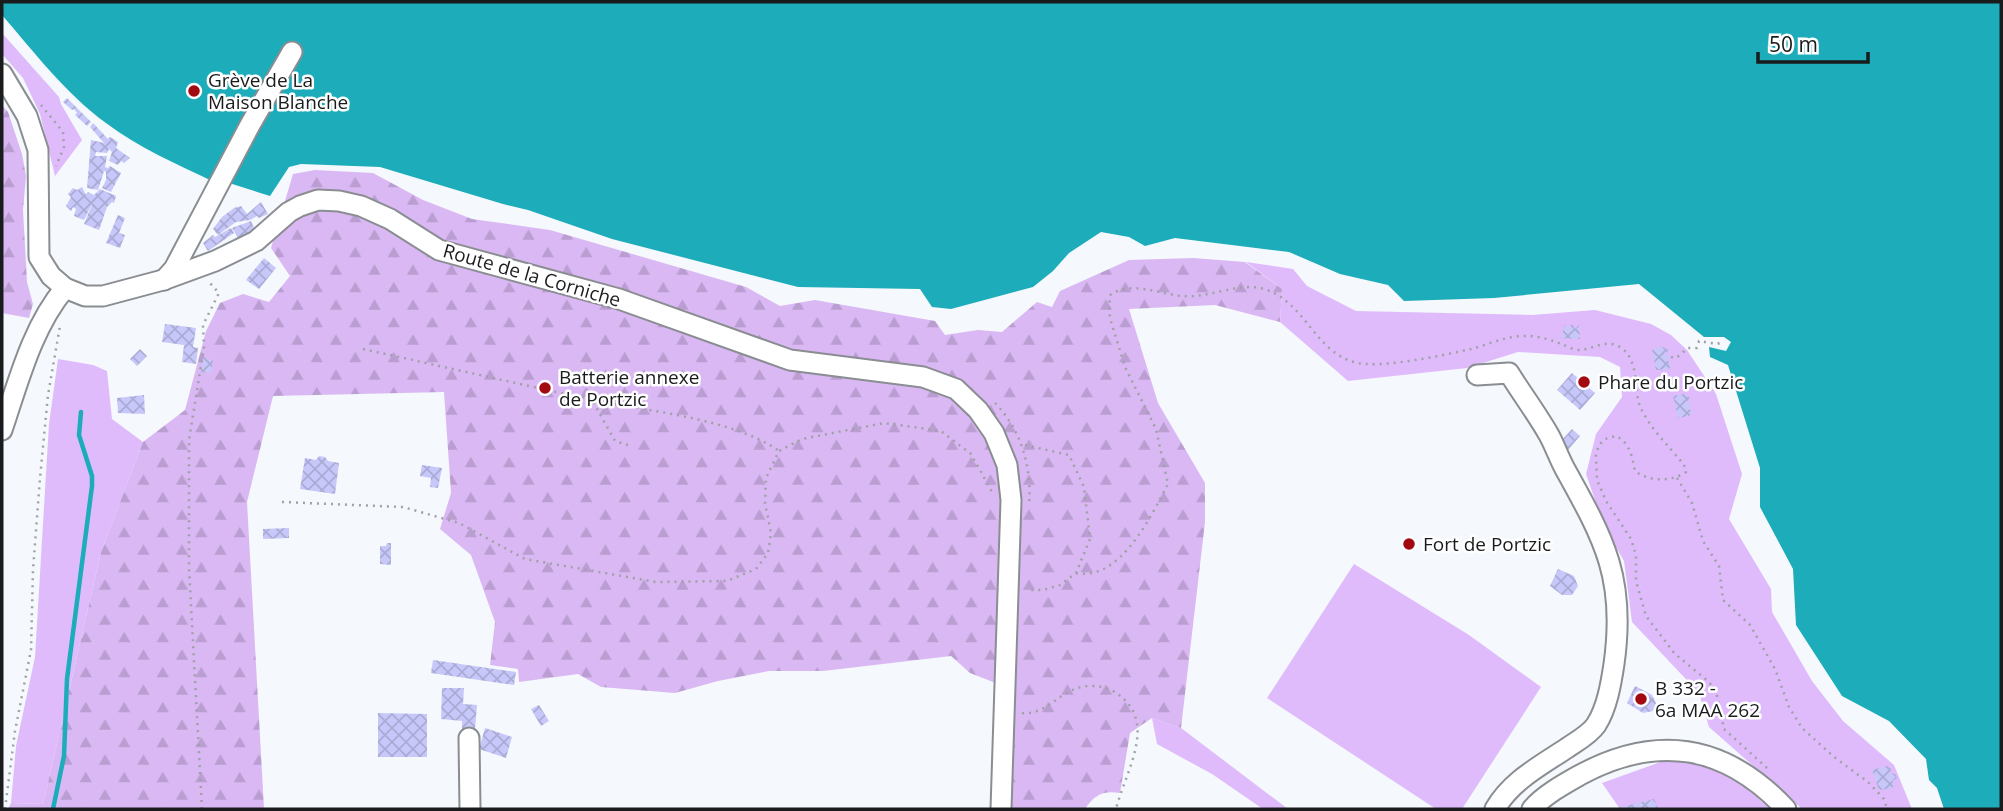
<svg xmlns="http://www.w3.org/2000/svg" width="2003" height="811" font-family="'Open Sans',sans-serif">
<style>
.green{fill:#dfbbfc}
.forest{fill:url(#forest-firs)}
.water{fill:#1cacba}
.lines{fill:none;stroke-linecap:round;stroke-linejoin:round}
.stream{stroke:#1cacba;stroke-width:4.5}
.building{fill:url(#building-cross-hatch)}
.minor-casing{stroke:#8a8d91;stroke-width:23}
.path{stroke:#9fa1a5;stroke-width:2.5;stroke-dasharray:2 5;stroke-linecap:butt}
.minor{stroke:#fff;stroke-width:19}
.poi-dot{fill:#a30911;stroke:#fff;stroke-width:2.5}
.labels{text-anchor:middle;stroke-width:5;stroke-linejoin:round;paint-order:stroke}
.poi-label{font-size:19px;fill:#191b1c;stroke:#fff;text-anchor:start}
.street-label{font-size:19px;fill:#191b1c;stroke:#fff}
</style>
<defs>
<pattern id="forest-firs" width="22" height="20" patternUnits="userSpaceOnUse" patternTransform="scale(1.75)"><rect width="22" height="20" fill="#dab8f4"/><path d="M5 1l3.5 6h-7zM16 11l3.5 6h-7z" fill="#ba9ed1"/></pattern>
<pattern id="building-cross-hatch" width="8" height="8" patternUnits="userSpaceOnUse" patternTransform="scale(1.75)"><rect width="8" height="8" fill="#c7c8f9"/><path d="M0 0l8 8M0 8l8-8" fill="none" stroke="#aaabd5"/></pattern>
</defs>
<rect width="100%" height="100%" fill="#f5f8fd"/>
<!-- green -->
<g class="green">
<path d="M 2,33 L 59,97 L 61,104 L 82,140 L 55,176 L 40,114 L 23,78 L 2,54 Z"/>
<path d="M 1246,262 L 1293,269 L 1307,286 L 1356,311 L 1532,315 L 1595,310 L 1651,324 L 1671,335 L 1687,350 L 1716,394 L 1742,474 L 1729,519 L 1771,589 L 1772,612 L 1812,681 L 1843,721 L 1894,765 L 1912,809 L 1802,809 L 1709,727 L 1699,693 L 1632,622 L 1624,561 L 1604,526 L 1586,474 L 1596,434 L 1622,397 L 1620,367 L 1600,357 L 1518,352 L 1467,368 L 1348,381 L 1280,322 L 1282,289 Z"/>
<path d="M 58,359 L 93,365 L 107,371 L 112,419 L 143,442 L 101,552 L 43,804 L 11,803 L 16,746 L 35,657 L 49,424 Z"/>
<path d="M 1354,564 L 1469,635 L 1541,687 L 1462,809 L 1436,809 L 1267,698 Z"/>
<path d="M 1152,718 L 1181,728 L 1288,809 L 1263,809 L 1212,774 L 1157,744 Z"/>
<path d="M 1669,759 L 1720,764 L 1770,809 L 1620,809 L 1602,783 Z"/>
</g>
<!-- forest -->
<g class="forest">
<path d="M 2,105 L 8,112 L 22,154 L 26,176 L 23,210 L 27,282 L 33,304 L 29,318 L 2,313 Z"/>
<path d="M 315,170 L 373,173 L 423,200 L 472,219 L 550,230 L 746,287 L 780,306 L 815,300 L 935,321 L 945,335 L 978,330 L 1002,332 L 1037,302 L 1052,307 L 1060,291 L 1129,260 L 1193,258 L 1245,262 L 1282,289 L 1280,322 L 1215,305 L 1129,309 L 1158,403 L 1205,483 L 1205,522 L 1181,728 L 1152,718 L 1130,733 L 1120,793 C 1103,790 1094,795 1085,809 L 1009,809 L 1011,689 L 970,673 L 951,656 L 823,671 L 769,671 L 718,681 L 675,693 L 601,687 L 578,674 L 519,682 L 518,669 L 490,665 L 495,622 L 471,555 L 440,529 L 451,493 L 444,392 L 273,396 L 247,502 L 264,809 L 8,809 L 11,803 L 43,804 L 101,552 L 143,442 L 185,410 L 206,331 L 220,303 L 243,294 L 269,302 L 290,276 L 271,248 L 293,174 Z"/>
</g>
<!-- water -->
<path class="water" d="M 2,2 L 2001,2 L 2001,809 L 1944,809 L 1937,788 L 1929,780 L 1926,759 L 1889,721 L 1842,696 L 1796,625 L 1793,569 L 1760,507 L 1760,468 L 1728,365 L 1710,357 L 1709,347 L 1726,351 L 1731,342 L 1724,337 L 1704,337 L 1639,284 L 1494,298 L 1404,301 L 1388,285 L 1340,274 L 1289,252 L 1175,238 L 1145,246 L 1129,237 L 1101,232 L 1069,253 L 1053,271 L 1033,287 L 951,309 L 932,307 L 920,289 L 798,287 L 612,239 L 528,210 L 503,204 L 380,167 L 301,164 L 289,167 L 270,196 L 226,182 L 214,182 C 177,164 139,148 106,123 C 66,94 34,52 2,15 Z"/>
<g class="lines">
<!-- stream -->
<path class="stream" d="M 53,809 L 64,756 L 67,679 L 92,486 L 92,476 L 79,435 L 81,412"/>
</g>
<!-- building -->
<g class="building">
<path d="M 67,98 L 91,122 L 87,126 L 75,115 L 77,113 L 74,109 L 72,110 L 63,102 Z"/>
<path d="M 93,123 L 108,139 L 110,137 L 118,142 L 116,148 L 130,158 L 124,163 L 121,161 L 118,165 L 109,161 L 112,152 L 109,149 L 107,153 L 96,152 L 95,156 L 107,156 L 105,167 L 108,168 L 110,166 L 121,173 L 111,192 L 102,188 L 106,180 L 106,172 L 104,171 L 98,190 L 87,188 L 91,140 L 104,143 L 90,127 Z"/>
<path d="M 82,187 L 86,195 L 88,192 L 94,195 L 100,189 L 116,196 L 114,203 L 112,202 L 107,207 L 99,230 L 84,224 L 93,202 L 84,220 L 74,216 L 76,209 L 73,207 L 71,211 L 66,206 L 71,197 L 68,194 L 73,188 L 77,190 Z"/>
<path d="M 261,202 L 268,214 L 259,218 L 257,216 L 250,220 L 236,222 L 218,235 L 213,229 L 222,217 L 234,208 L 241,206 L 247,214 Z"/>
<path d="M 118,215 L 125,218 L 119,233 L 125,235 L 120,248 L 106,243 Z"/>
<path d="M 251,221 L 255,230 L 238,238 L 232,228 Z"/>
<path d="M 231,228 L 234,233 L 208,251 L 203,243 L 213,235 L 215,237 Z"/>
<path d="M 264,258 L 276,268 L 259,289 L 246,280 Z"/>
<path d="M 165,324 L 196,328 L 193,347 L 198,348 L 196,364 L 182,362 L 184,345 L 162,342 Z"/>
<path d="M 1572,324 L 1575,329 L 1579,325 L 1580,339 L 1561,338 L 1565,325 L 1569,328 Z"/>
<path d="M 1663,347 L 1668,350 L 1666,355 L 1671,357 L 1667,360 L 1671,365 L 1669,369 L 1656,370 L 1652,350 Z"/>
<path d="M 140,349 L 147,356 L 137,366 L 130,359 Z"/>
<path d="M 203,358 L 213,360 L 211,373 L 201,372 Z"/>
<path d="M 1572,373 L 1579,379 L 1587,375 L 1591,378 L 1591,383 L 1588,387 L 1595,393 L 1580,410 L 1557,390 Z"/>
<path d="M 1685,394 L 1690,398 L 1687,402 L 1692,405 L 1689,409 L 1693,412 L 1689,416 L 1678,418 L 1673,396 Z"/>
<path d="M 144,395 L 145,414 L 118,413 L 117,398 Z"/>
<path d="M 1572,429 L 1580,436 L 1567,451 L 1561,441 Z"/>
<path d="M 319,456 L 325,457 L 328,461 L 339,463 L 335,494 L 300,489 L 305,458 L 316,460 Z"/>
<path d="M 422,465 L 442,468 L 438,488 L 430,487 L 431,478 L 420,476 Z"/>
<path d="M 289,528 L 289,538 L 263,539 L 263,529 Z"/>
<path d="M 387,543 L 391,543 L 391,565 L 380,564 L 380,546 L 386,546 Z"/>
<path d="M 1558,569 L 1574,576 L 1578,586 L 1572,595 L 1562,595 L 1550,586 Z"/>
<path d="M 433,660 L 516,672 L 514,685 L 431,673 Z"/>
<path d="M 1635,686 L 1652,695 L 1656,703 L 1653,711 L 1643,713 L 1627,703 Z"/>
<path d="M 442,688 L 464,688 L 463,704 L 477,705 L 475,729 L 462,729 L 462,721 L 441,719 Z"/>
<path d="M 539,705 L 549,721 L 541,726 L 531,709 Z"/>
<path d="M 378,713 L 427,714 L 427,757 L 378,757 Z"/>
<path d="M 485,728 L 512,737 L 506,758 L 479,749 Z"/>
<path d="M 1887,766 L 1891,768 L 1890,773 L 1895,774 L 1897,778 L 1892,781 L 1895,784 L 1892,788 L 1879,790 L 1872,770 Z"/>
<path d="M 1654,799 L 1659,809 L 1619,809 L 1618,808 Z"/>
</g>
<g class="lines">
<defs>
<g id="minor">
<path d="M 2,74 L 27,116 L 38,150 L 39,257 L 51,276 L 65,288 L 85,296 L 103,296 L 163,280 L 215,261 L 256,241 L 289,212 L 300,206 L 318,200 L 339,201 L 361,206 L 390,219 L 439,250 L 619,299 L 790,360 L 923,377 L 956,389 L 978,410 L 994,433 L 1007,465 L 1011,500 L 1001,809"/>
<path d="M 164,280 L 174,269 L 250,125 L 292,52"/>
<path d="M 1477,375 L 1509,373 C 1522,394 1537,414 1549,435 C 1555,446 1559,458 1565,469 C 1605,541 1626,579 1614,664 C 1611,684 1607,708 1596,725 C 1589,735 1577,741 1567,748 C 1540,766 1511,781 1495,809"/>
<path d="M 2,430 C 18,383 32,327 65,288"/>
<path d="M 469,738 L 470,809"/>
<path d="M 1532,809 C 1544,795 1564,784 1580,775 C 1658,733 1726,745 1786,809"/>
</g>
</defs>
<!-- minor casing -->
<use href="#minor" class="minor-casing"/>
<!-- path -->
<g class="path">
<path d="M 41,105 L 63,132 L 64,147 L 56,166"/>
<path d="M 363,349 L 592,400"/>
<path d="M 1671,357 L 1676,358 L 1688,348 L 1697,348 L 1699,341 L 1717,344 L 1722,342"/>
<path d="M 995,403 C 1022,431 1032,468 1029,506"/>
<path d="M 628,445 L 615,441 L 592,400 C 648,411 734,419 779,451"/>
<path d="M 1025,445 L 1069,455 L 1084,487 L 1090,539 L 1076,573 L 1060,585 L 1043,590 L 1029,590"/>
<path d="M 1677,478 L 1692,503 L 1703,541 L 1719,566 L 1723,600 L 1750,625 L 1775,669 L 1789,707 L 1802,728 L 1834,757 L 1868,782 L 1884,799 L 1887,809"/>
<path d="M 282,502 L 403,507 L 459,523 L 525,559 L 656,582 L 727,581 L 756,569 L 768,553 L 771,533 L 765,503 L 766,478 L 779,451 L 802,439 L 884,423 L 941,431 L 971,454 L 992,492"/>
<path d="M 1076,573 C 1120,582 1151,516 1168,484 L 1156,429 L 1125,367 L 1110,318 L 1109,305 L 1111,294 C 1136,281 1157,294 1183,296 C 1208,299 1242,280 1267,290 C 1309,305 1317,361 1366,364 C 1392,366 1445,355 1471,349 C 1487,345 1506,336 1523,336 C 1537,335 1551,340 1564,345 C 1568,347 1574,350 1579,350 C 1593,350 1605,338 1620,347 C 1640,360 1633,387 1640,406 C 1649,428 1670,447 1684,465 L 1686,472 C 1671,482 1650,482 1635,471 C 1632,456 1630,443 1616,436 L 1605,439 L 1599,445 L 1596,455 L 1597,480 L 1606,501 L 1631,539 L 1636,555 L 1636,581 L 1646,616 L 1675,654 L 1708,681 L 1716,691 L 1724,729 L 1767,768"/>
<path d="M 1022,713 C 1044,715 1056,696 1075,689 C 1087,684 1105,685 1116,693 C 1159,721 1126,770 1116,809"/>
<path d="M 5,809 L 15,731 L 31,650 L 33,570 L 40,478 L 48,395 L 60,326"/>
<path d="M 202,809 L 189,568 L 189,440 L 204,347 L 203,325 L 219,293 L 209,282"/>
</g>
<!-- minor -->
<use href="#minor" class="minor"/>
</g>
<!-- markers -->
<g class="poi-dot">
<circle cx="194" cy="91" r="7"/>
<circle cx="1584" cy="382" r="7"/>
<circle cx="545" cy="388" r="7"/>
<circle cx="1409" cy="544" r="7"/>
<circle cx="1641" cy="699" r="7"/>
</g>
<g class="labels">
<!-- poi labels -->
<g class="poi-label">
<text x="208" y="87">Grève de La<tspan x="208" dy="22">Maison Blanche</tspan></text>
<text x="559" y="384">Batterie annexe<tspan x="559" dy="22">de Portzic</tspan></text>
<text x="1598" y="389">Phare du Portzic</text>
<text x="1423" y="551">Fort de Portzic</text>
<text x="1655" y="695">B 332 -<tspan x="1655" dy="22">6a MAA 262</tspan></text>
</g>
<!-- street labels -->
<g class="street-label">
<text transform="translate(532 275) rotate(16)" y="7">Route de la Corniche</text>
</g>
</g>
<!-- border -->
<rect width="2003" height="811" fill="none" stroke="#191b1c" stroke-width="7"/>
<!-- scale -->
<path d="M1758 52v10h110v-10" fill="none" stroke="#191b1c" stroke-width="3.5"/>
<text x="1769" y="52" font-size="21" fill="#191b1c" stroke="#ffffff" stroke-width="5" paint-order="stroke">50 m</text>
</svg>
